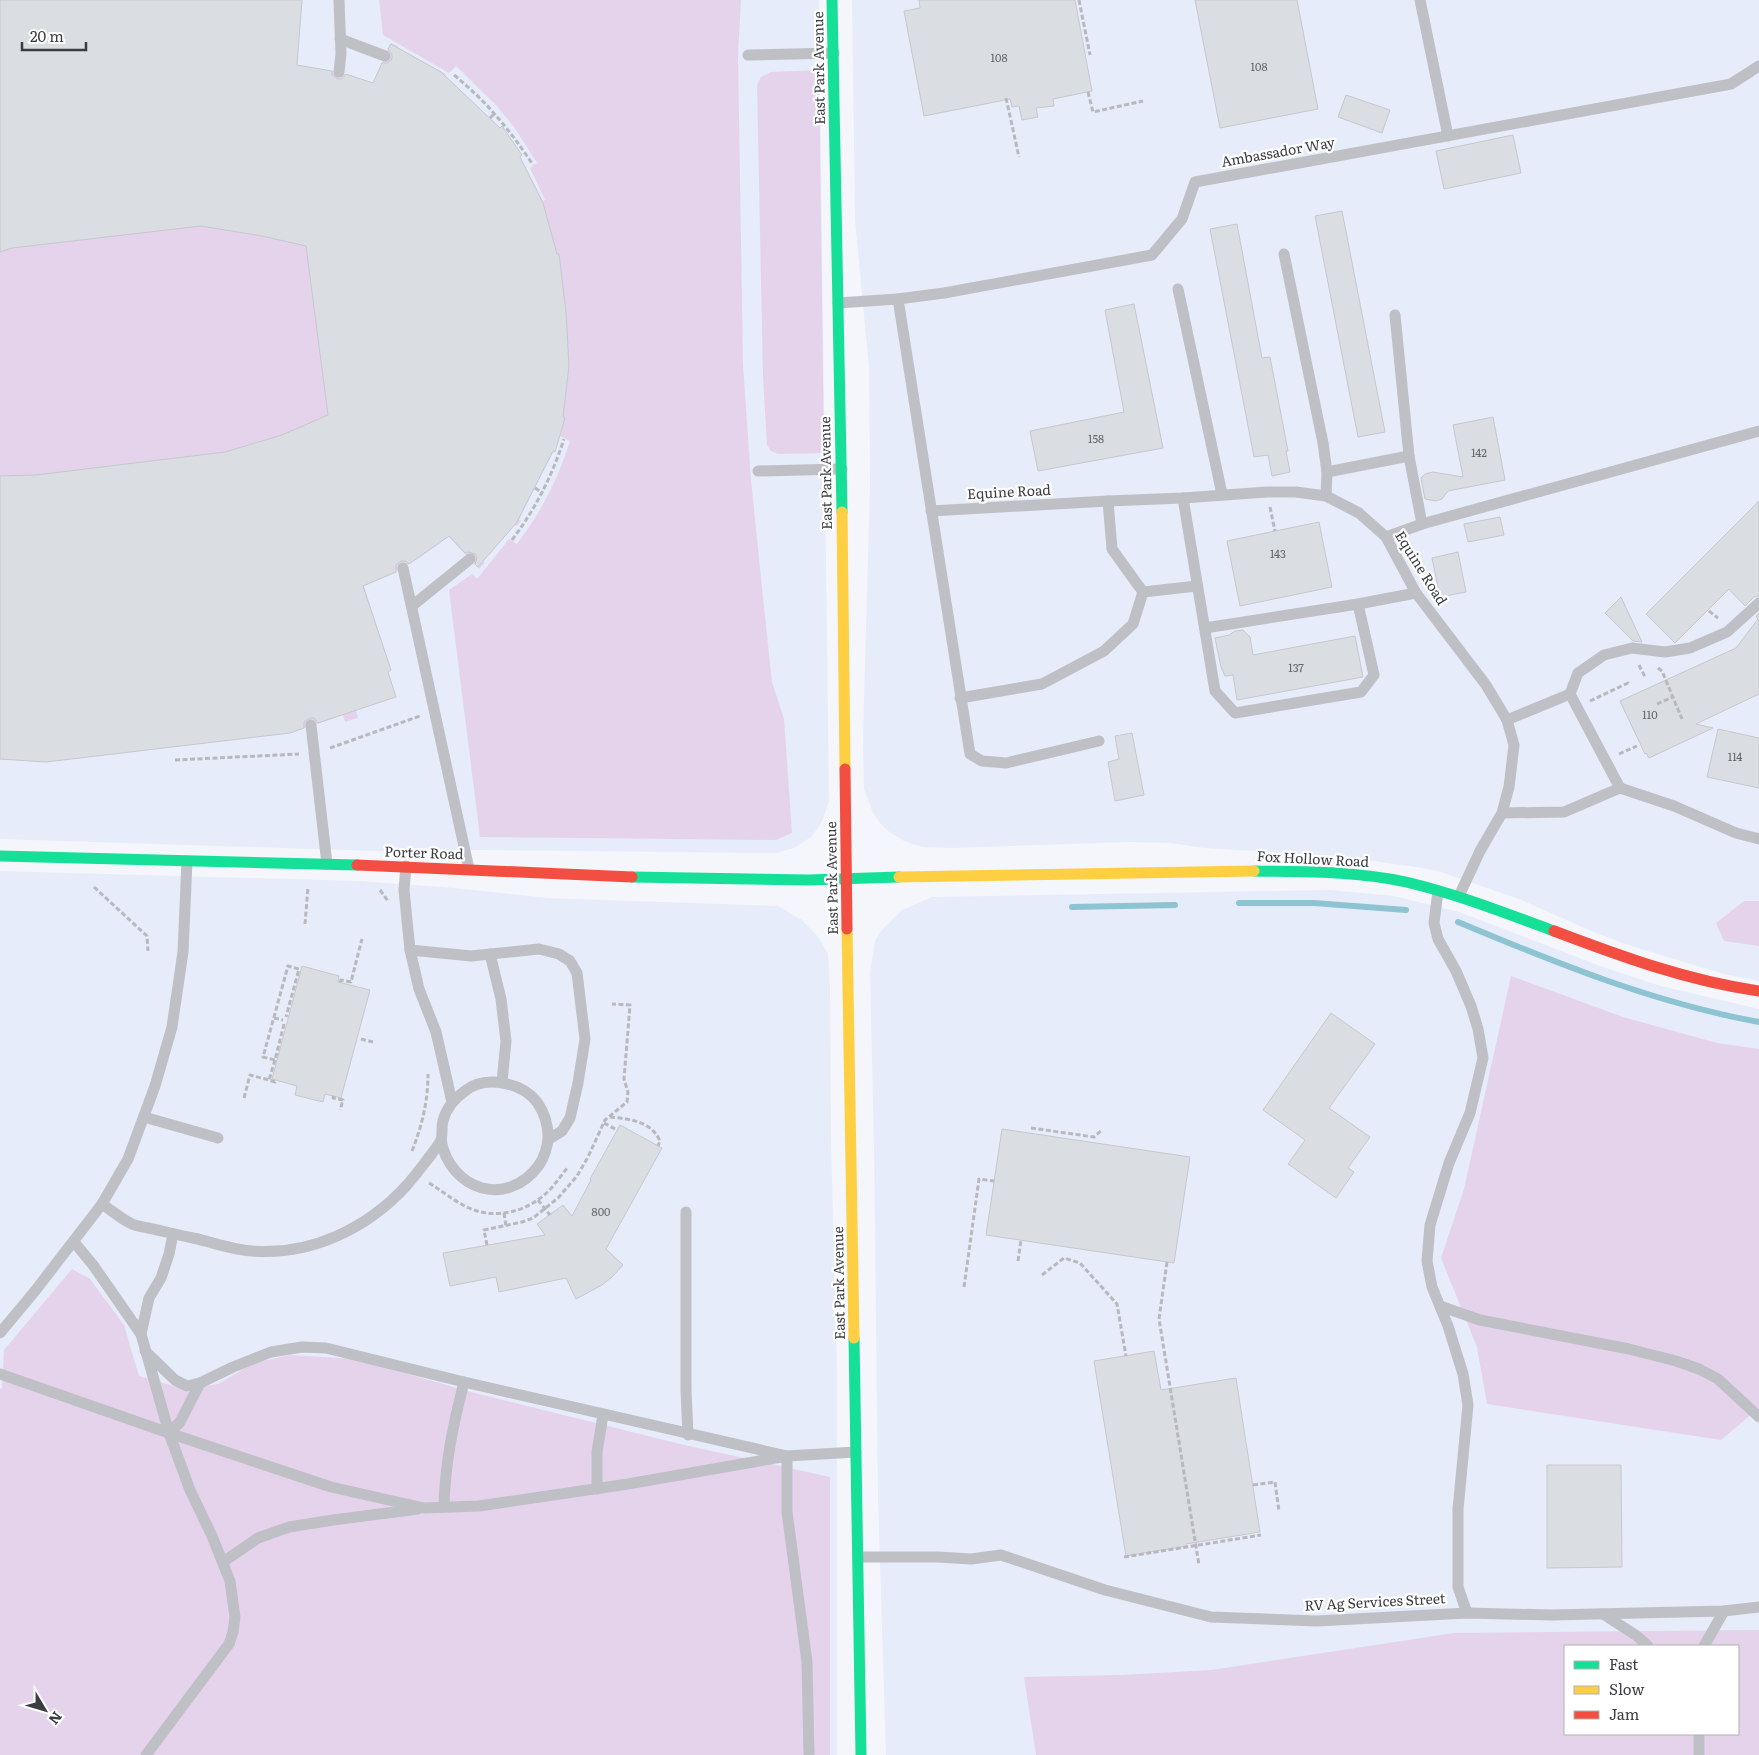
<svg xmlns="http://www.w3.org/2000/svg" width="1759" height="1755" font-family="Literata,serif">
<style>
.built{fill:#e6ecf9;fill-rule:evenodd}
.green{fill:#e5d3ec;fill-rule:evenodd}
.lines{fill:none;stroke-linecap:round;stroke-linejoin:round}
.stream{stroke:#8ec4d1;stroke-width:6}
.building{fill:#dadde1;stroke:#c5c9cd}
.path{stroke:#b8b8bd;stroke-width:3;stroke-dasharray:5 2.5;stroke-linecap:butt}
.lane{stroke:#bfbfc6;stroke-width:11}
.fast{stroke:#16e098;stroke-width:11}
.slow{stroke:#ffcf43;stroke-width:11}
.jam{stroke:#f24e42;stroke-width:11}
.labels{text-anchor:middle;stroke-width:4.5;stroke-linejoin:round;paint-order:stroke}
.number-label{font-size:11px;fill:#64676c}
.street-label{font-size:14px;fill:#3b3d42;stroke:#fff}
</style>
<rect width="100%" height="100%" fill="#f4f6fc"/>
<!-- built -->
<g class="built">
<path d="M 0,0 L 819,0 L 829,801 L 821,824 L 811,837 L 794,848 L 776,853 L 483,850 L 377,851 L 0,839 Z"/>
<path d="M 852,0 L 1759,0 L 1759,981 L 1724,974 L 1631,946 L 1596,933 L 1519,899 L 1438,871 L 1416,867 L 1337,856 L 1205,848 L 1170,843 L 1130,842 L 952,848 L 922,847 L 904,841 L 888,831 L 880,823 L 873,813 L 864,789 L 863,739 L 870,483 L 869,368 L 855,219 Z"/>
<path d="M 0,871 L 359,881 L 455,888 L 547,898 L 778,906 L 802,920 L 819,938 L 828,954 L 830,989 L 831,1141 L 837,1370 L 837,1755 L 0,1755 Z"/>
<path d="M 1330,890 L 1394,896 L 1459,912 L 1603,967 L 1661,986 L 1759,1009 L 1759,1755 L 886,1755 L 878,1498 L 874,1144 L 870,973 L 875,941 L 881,931 L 902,910 L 932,897 ZM 1565,1646 L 1738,1646 L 1738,1734 L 1565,1734 Z"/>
</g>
<!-- green -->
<g class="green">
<path d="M 0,0 L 302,0 L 297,65 L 339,72 L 372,84 L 391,43 L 398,46 L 397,48 L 446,74 L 445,76 L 500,128 L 502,126 L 506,131 L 504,133 L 517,151 L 519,150 L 522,155 L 520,157 L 543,201 L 545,200 L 530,168 L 537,163 L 514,127 L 496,105 L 456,66 L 449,73 L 383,35 L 379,0 L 741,0 L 738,54 L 743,365 L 751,480 L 764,607 L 772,682 L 784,719 L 792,833 L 776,840 L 480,837 L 449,590 L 472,574 L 477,579 L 509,539 L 517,544 C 541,512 558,479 570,441 L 560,436 L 563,425 L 555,445 L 557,446 L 555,452 L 553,452 L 519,519 L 521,521 L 517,526 L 515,525 L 483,561 L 485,563 L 479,569 L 448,536 C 422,558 395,574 364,586 L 391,670 L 388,672 L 396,696 L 356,710 L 358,718 L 345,722 L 343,715 L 290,733 L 46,762 L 0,759 Z"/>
<path d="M 819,70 L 824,453 L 778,454 L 771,451 L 767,445 L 763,377 L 757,85 L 761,77 L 771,72 Z"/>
<path d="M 1744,901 L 1759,901 L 1759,946 L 1724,941 L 1716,923 Z"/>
<path d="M 1511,976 L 1623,1017 L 1717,1043 L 1759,1049 L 1759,1408 L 1721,1440 L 1487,1404 L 1477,1347 L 1441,1258 L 1464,1189 Z"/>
<path d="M 72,1269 L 90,1279 L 124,1325 L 139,1376 L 185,1389 L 218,1384 L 254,1363 L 290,1355 L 356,1359 L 471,1392 L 680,1444 L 830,1477 L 830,1755 L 0,1755 L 0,1389 L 2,1388 L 4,1350 Z"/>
<path d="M 1759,1630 L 1759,1755 L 1036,1755 L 1024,1677 L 1121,1675 L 1211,1670 L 1454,1633 ZM 1565,1646 L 1738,1646 L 1738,1734 L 1565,1734 Z"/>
</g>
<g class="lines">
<!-- stream -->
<g class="stream">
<path d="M 1239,903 L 1314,903 L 1406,910"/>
<path d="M 1072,907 L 1175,905"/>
<path d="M 1458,922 C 1556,963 1654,1003 1759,1022"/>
</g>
</g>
<!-- building -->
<g class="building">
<path d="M 0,0 L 302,0 L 297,65 L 332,71 L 332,75 L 338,79 L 342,79 L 346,74 L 373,83 L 382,63 L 387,63 L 392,59 L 392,54 L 388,49 L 391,44 L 441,72 L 500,128 L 502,126 L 522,155 L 520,157 L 543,203 L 557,254 L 559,254 L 566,312 L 569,366 L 563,417 L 565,418 L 555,452 L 553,451 L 517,522 L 478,567 L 475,564 L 477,558 L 475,554 L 469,552 L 465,553 L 449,536 L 409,564 L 406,561 L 401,561 L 396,565 L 396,572 L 363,586 L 391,670 L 388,672 L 396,697 L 318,723 L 314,718 L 310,718 L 304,722 L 304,728 L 290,733 L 46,762 L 0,759 L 0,476 L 36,475 L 225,452 L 282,435 L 328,415 L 306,246 L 262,236 L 201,226 L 12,248 L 0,252 Z"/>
<path d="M 919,0 L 1075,0 L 1092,91 L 1053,99 L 1054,106 L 1036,108 L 1038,117 L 1022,120 L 1019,106 L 1012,107 L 1010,99 L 924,116 L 904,11 L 920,8 Z"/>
<path d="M 1195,0 L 1297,0 L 1318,109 L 1220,128 Z"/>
<path d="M 1346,95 L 1390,110 L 1382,133 L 1338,117 Z"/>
<path d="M 1513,135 L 1521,173 L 1444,189 L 1436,151 Z"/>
<path d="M 1342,211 L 1385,432 L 1358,437 L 1315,216 Z"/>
<path d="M 1237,224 L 1262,358 L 1270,357 L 1288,451 L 1286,451 L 1290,472 L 1272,476 L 1268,455 L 1254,457 L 1210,229 Z"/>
<path d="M 1134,304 L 1163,448 L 1038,471 L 1030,431 L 1124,412 L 1105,310 Z"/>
<path d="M 1493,417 L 1505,480 L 1448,491 L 1442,499 L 1436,501 L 1425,499 L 1421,478 L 1425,474 L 1433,472 L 1463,477 L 1453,425 Z"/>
<path d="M 1759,501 L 1759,596 L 1754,597 L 1745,606 L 1729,589 L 1675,643 L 1646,614 Z"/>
<path d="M 1500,517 L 1504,535 L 1468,542 L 1464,524 Z"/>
<path d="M 1319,522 L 1332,587 L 1240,606 L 1227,541 Z"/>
<path d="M 1458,552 L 1466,592 L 1440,597 L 1432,558 Z"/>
<path d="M 1621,597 L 1642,642 L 1633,641 L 1605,613 Z"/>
<path d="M 1759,613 L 1759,694 L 1696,724 L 1713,728 L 1649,758 L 1646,753 L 1645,754 L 1620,701 L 1736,648 L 1758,619 L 1756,616 Z"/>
<path d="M 1243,630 L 1250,637 L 1253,655 L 1355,636 L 1363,677 L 1237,700 L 1233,675 L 1225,676 L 1221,667 L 1215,638 L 1229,635 L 1235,631 Z"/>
<path d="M 1718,729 L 1759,738 L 1759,788 L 1707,777 Z"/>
<path d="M 1132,733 L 1144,795 L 1115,801 L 1108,762 L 1119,759 L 1115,736 Z"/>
<path d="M 302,966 L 339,976 L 338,982 L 370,990 L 341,1098 L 325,1094 L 323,1102 L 295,1095 L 297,1086 L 272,1079 Z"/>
<path d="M 1331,1013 L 1375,1044 L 1329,1108 L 1370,1137 L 1348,1168 L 1354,1172 L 1336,1198 L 1288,1164 L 1305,1140 L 1263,1110 Z"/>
<path d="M 620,1125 L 662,1148 L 606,1249 L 623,1265 L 612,1277 L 602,1285 L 576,1299 L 566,1278 L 499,1292 L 496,1277 L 450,1286 L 443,1253 L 545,1235 L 537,1224 L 563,1205 L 572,1216 L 591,1180 L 590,1179 Z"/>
<path d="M 1002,1129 L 1190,1157 L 1174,1263 L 986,1235 Z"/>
<path d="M 1154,1351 L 1161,1390 L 1236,1378 L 1260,1532 L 1186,1544 L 1187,1546 L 1126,1556 L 1094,1361 Z"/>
<path d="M 1547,1465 L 1621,1465 L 1622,1567 L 1547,1568 Z"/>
</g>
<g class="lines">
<!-- path -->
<g class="path">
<path d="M 1079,0 L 1090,55"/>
<path d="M 454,75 C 486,101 510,130 533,165"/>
<path d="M 1088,92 L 1093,112 L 1143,101"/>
<path d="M 1006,98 L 1019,157"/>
<path d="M 490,118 L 495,113"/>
<path d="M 535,488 L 543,493"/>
<path d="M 1270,507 L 1275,531"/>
<path d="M 512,540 C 536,508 552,476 564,439"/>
<path d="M 1709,611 L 1718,618"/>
<path d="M 1639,665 L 1645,677"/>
<path d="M 1658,668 L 1662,671 L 1682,719"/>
<path d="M 1590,701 L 1628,683 L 1629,685"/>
<path d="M 1657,704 L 1673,697"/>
<path d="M 330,748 L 420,716"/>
<path d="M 1619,754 L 1637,746"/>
<path d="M 175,760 L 299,754"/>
<path d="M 94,887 L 147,936 L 148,951"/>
<path d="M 380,890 L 388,901"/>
<path d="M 305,924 L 308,887"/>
<path d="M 340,982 L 341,980 L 351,982 L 362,939"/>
<path d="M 274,1018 L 283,1020"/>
<path d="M 284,1024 L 275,1060 L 263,1057 L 288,966 L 299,969 L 286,1017"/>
<path d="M 361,1039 L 373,1042"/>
<path d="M 275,1060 L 269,1080 L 275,1082 L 276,1080"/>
<path d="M 334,1096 L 333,1098 L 343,1100 L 340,1110"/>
<path d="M 244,1098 L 250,1075 L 269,1080"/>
<path d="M 610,1117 C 630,1119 651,1121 660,1141 L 658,1146"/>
<path d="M 604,1123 L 617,1130"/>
<path d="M 1031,1128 L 1094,1137 L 1102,1130"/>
<path d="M 412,1151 C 422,1126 428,1101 428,1074"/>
<path d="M 429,1183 C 442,1191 454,1201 469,1208 C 491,1218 519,1214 539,1199 C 551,1191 559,1178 568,1167"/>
<path d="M 538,1200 L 550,1215"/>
<path d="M 504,1213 L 506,1226"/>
<path d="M 487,1245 L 484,1230 L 522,1222 L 533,1218 L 558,1198 L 577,1176 L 588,1157 L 605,1120 L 627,1102 L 628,1092 L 624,1079 L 630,1005 L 612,1004"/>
<path d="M 1018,1261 L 1021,1240"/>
<path d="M 1167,1262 L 1159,1319 L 1199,1565"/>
<path d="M 1042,1275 L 1064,1258 L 1080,1263 L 1117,1304 L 1126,1356"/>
<path d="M 964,1287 L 979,1179 L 994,1181"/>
<path d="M 1253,1485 L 1275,1482 L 1279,1511"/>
<path d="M 1124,1557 L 1261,1535"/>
</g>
<!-- lane -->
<g class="lane">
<path d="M 1420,0 L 1448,136"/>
<path d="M 340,39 L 385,56"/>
<path d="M 748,55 L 834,53"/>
<path d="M 339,72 L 341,54 L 339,0"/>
<path d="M 1284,254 L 1323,443 L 1327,472 L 1326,496"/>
<path d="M 1178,289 L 1222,494"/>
<path d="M 898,299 L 970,754 L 982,761 L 1006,763 L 1099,741"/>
<path d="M 838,303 L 898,299 L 944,293 L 1152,255 L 1182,219 L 1195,182 L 1731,84 L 1759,66"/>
<path d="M 1409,456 L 1422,524"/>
<path d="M 758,471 L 842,469"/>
<path d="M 1327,472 L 1409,456 L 1395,315"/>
<path d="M 1183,498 L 1215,691 L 1235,713 L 1361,692 L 1374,675 L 1358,604 L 1416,593"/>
<path d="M 931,511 L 1108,501 L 1183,498 L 1267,492 L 1296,492 L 1326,496 L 1359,513 L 1386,537 L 1416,593 L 1486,685 L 1507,720 L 1514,745 L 1509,787 L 1502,813 L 1480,851 L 1459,896"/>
<path d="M 1386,537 L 1422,524 L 1759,431"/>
<path d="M 403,568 L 469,869"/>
<path d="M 1143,592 L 1197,586"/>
<path d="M 412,606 L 470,559"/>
<path d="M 1205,628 L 1358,604"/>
<path d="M 1570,694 L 1578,673 L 1604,655 L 1632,648 L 1665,652 L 1690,648 L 1727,632 L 1759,603"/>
<path d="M 960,698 L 1042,684 L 1104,651 L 1133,624 L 1143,592 L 1112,549 L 1108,501"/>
<path d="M 311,725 L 327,864"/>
<path d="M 1620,788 L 1674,806 L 1736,833 L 1759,839"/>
<path d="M 1502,813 L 1564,812 L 1620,788 L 1570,694 L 1507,720"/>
<path d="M 406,866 L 404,890 L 410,950 L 419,989 L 436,1032 L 452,1102"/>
<path d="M 1438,891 L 1434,923 L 1438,939 L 1456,971 L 1471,1006 L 1478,1029 L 1483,1058 L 1470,1113 L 1449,1163 L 1430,1225 L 1427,1261 L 1432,1287 L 1448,1326 L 1463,1374 L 1468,1405 L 1458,1509 L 1458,1587 L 1467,1613"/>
<path d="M 410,950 L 471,956 L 539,949 L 559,954 L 570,961 L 577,973 L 585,1039 L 578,1083 L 570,1118 L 562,1131 L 549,1139"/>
<path d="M 490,954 L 501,999 L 506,1041 L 502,1082"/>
<path d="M 144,1117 L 218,1138"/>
<path d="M 102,1204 C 111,1210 120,1218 130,1223 C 135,1226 143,1227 148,1228 C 163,1231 178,1235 193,1238 C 212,1242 232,1250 252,1251 C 311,1256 368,1228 407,1185 C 413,1178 438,1147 441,1140 C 443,1134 441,1127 443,1121 C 446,1109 455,1098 465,1091 C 485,1075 521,1082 537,1102 C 544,1112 548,1125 548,1137 C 548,1146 544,1158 539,1165 C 507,1209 450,1190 441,1140"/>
<path d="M 686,1212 L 686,1391 L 688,1435"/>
<path d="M 74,1242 L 93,1265 L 141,1334 L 169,1433 L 190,1490 L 212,1536 L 230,1581 L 235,1617 L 233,1632 L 229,1644 L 146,1755"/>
<path d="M 1440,1306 L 1480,1320 L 1629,1349 L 1676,1361 L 1699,1369 L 1718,1379 L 1759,1417"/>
<path d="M 0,1333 L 35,1291 L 102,1204 L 128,1159 L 155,1086 L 172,1027 L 183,952 L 187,861"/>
<path d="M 141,1334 L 149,1298 L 161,1278 L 169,1254 L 173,1234"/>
<path d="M 145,1351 L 175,1380 L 187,1386 L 200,1383"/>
<path d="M 0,1374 L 169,1433 L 331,1487 L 424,1508 L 479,1506 L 628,1484 L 787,1456 L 856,1452"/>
<path d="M 169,1433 L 180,1422 L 200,1383 L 233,1367 L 271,1352 L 302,1347 L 326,1348 L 464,1382 L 787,1456 L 787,1512 L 807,1662 L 809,1755"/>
<path d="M 597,1489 L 597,1452 L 603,1415"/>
<path d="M 444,1507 C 445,1462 453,1426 464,1382"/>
<path d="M 858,1557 L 938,1557 L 971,1559 L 1001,1555 L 1105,1590 L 1211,1617 L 1317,1621 L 1467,1613 L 1552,1615 L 1724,1611 L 1759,1607"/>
<path d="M 223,1562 L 258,1538 L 289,1527 L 333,1520 L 418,1509"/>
<path d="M 1603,1614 L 1637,1636 L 1648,1646"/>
<path d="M 1704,1646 L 1724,1611"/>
<path d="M 1699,1755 L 1699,1734"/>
</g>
<!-- fast -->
<g class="fast">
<path d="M 832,0 L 842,512"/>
<path d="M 0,856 L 357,865"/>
<path d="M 1254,871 C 1305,872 1356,871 1406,882 C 1457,894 1505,913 1554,931"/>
<path d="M 632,877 L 808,880 L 899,877"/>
<path d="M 854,1338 L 861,1755"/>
</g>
<!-- slow -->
<g class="slow">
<path d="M 842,512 L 845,769"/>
<path d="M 899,877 L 1254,871"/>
<path d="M 847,929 L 854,1338"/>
</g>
<!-- jam -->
<g class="jam">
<path d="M 845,769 L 847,929"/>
<path d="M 357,865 L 632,877"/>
<path d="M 1554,931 C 1620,956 1688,981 1759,991"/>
</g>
</g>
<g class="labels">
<!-- number labels -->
<g class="number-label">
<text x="999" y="62">108</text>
<text x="1259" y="71">108</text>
<text x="1096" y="443">158</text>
<text x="1479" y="457">142</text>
<text x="1278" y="558">143</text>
<text x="1296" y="672">137</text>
<text x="1650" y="719">110</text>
<text x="1735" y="761">114</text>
<text x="601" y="1216">800</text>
</g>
<!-- street labels -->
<g class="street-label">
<text transform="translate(819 68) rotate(-91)" y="5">East Park Avenue</text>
<text transform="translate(1278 152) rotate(-10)" y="5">Ambassador Way</text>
<text transform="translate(826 473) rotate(-91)" y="5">East Park Avenue</text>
<text transform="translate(1009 492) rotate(-3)" y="5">Equine Road</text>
<text transform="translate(1421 568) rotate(58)" y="5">Equine Road</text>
<text transform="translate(424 853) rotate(2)" y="5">Porter Road</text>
<text transform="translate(1313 859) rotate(3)" y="5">Fox Hollow Road</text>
<text transform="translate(832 878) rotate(-91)" y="5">East Park Avenue</text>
<text transform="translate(839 1283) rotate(-91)" y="5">East Park Avenue</text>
<text transform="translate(1375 1602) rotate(-3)" y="5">RV Ag Services Street</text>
</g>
</g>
<!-- legend -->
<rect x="1564" y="1645" width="175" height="90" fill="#ffffff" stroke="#b1b1b3"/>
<rect x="1574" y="1661" width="25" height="8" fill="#16e098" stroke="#b1b1b3"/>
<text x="1609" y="1670" font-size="15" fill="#3b3d42">Fast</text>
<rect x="1574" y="1686" width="25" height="8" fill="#ffcf43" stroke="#b1b1b3"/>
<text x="1609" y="1695" font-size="15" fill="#3b3d42">Slow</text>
<rect x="1574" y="1711" width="25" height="8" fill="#f24e42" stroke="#b1b1b3"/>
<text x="1609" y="1720" font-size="15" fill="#3b3d42">Jam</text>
<!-- north arrow -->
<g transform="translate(45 1710) rotate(128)" stroke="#ffffff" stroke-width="4" paint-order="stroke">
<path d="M0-4L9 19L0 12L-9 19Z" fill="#3b3d42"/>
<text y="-8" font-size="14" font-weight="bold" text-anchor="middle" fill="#3b3d42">N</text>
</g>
<!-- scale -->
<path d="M22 42v8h64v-8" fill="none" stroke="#3b3d42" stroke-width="2.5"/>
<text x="30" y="42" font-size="15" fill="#3b3d42" stroke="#ffffff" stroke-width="4" paint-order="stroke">20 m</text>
</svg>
